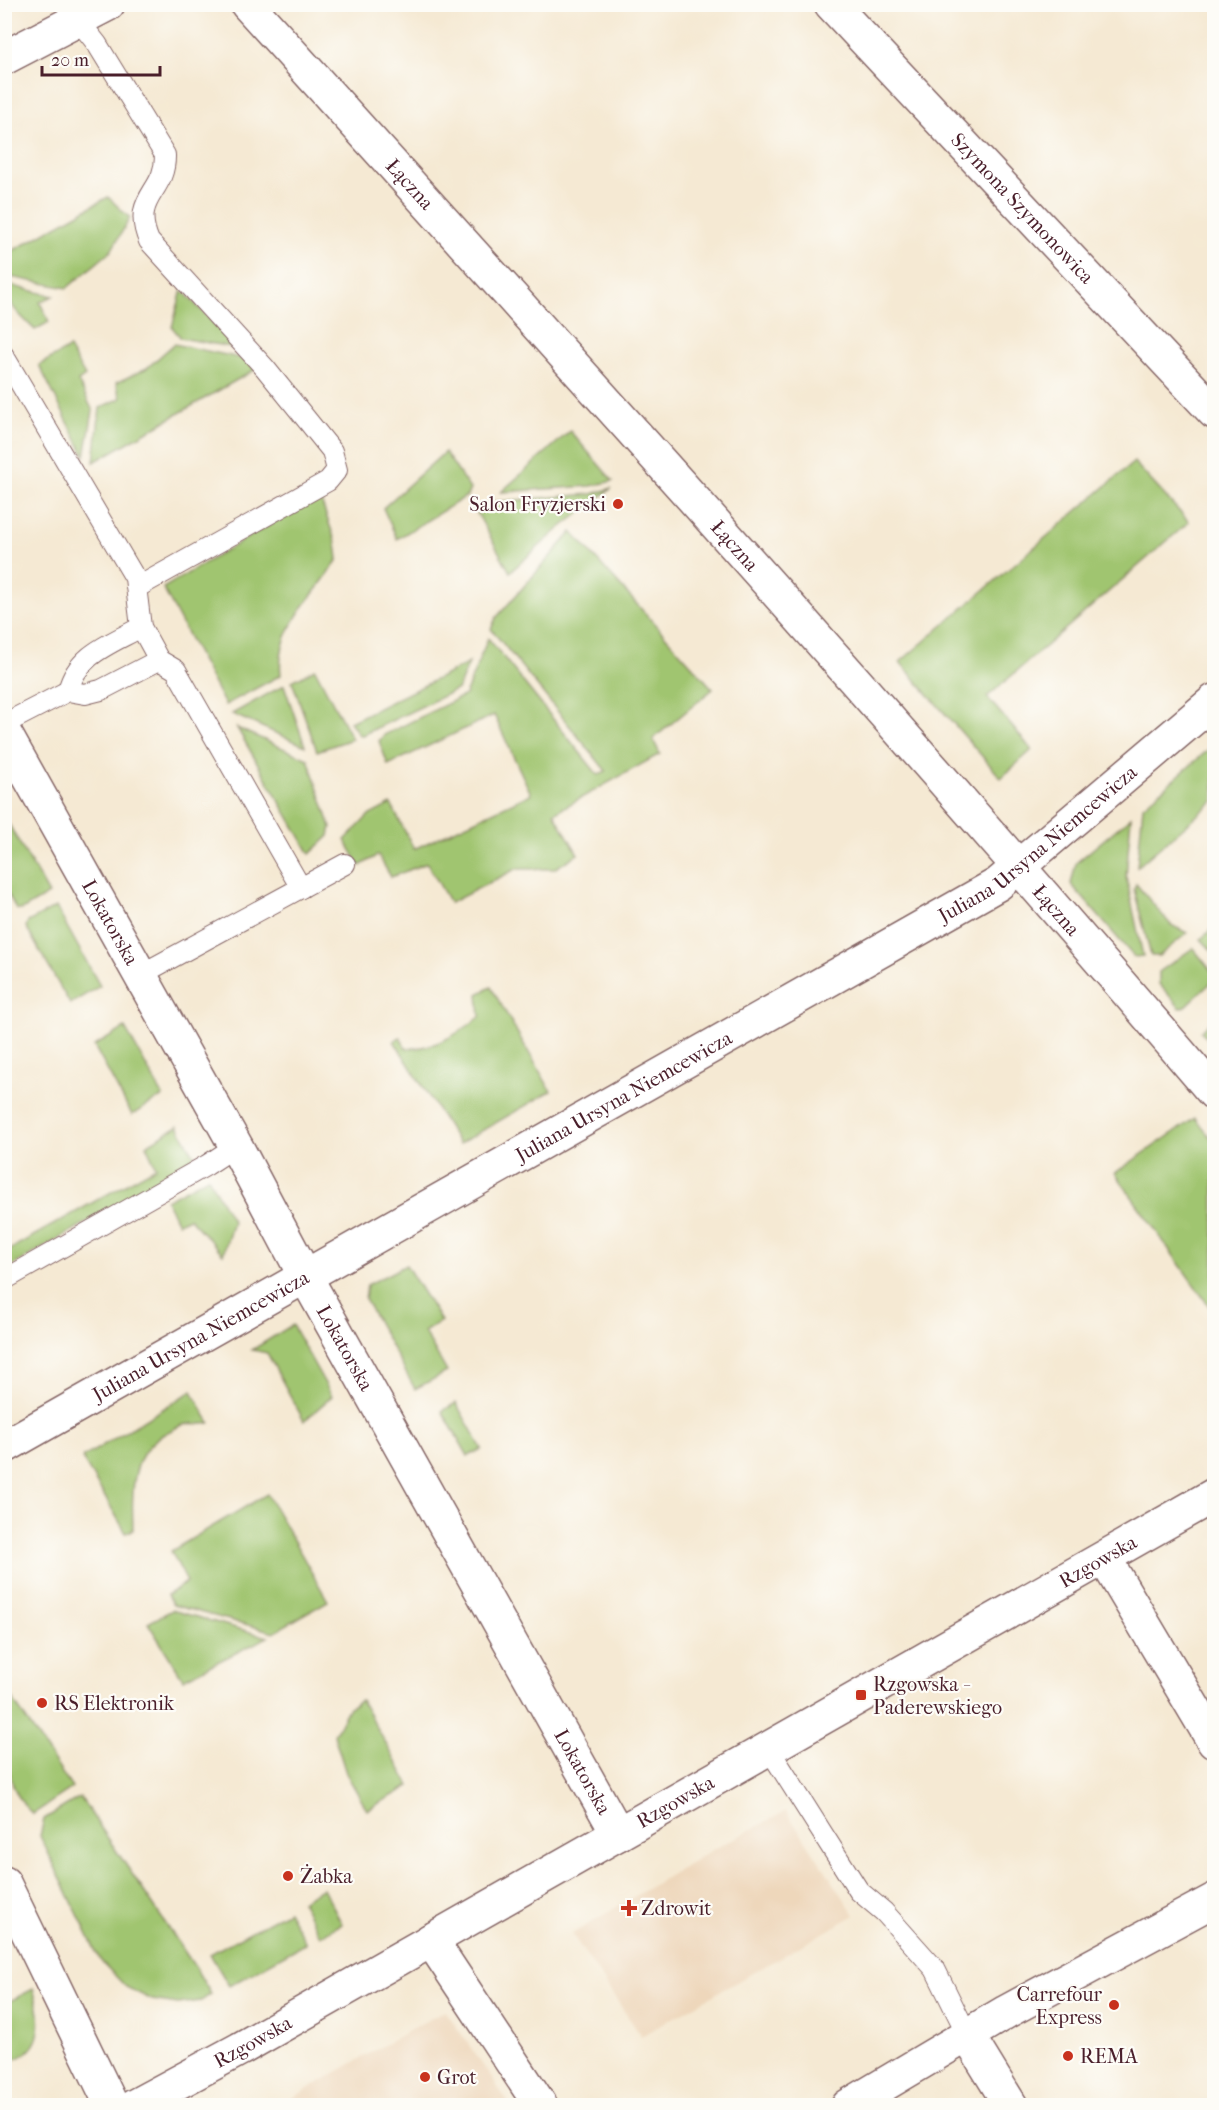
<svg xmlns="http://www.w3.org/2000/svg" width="1219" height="2110" font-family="'IM FELL French Canon',serif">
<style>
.built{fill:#eed7bb}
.green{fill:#a0c56f;stroke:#75724d;stroke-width:1.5}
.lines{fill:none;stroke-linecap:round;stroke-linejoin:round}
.lane-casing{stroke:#866666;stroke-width:22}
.street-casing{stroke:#866666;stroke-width:36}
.secondary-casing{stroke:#866666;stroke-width:36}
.primary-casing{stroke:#866666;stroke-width:36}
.lane{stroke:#fff;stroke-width:20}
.street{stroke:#fff;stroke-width:33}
.secondary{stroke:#fff;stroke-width:33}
.primary{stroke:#fff;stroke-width:33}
.poi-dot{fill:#c8321e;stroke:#fdfcf7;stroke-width:2}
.labels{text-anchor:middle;stroke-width:4.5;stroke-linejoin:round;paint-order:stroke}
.street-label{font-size:20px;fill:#4a1f2b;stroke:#fdfcf7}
.poi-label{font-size:20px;fill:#4a1f2b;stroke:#fdfcf7;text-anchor:start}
</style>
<rect width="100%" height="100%" fill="#fdfcf7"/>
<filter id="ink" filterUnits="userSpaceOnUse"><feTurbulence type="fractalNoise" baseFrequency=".0167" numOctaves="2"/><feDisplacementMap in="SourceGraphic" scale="12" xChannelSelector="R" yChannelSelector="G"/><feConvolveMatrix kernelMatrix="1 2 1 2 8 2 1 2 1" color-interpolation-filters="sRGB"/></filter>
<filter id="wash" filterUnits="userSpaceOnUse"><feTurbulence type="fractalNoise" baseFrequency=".008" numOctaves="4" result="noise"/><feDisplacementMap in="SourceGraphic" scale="24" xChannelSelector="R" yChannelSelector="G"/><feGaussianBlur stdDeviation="1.35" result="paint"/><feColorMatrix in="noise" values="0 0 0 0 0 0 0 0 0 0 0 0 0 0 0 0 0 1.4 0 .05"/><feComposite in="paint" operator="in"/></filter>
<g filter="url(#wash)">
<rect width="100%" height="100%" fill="#f5e9d3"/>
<!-- built -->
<g class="built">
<path d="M 786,1811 L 855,1915 L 641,2036 L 572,1934 L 705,1854 Z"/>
<path d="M 445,2010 L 510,2105 L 280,2105 Z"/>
</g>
<!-- green -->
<g class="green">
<path d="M 108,197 L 130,218 L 111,251 L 67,288 L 5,276 L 5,255 Z"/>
<path d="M 5,284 L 53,296 L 40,302 L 49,322 L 35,330 C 23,318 4,303 5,284 Z"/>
<path d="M 182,290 L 237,348 L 181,338 L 172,327 Z"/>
<path d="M 174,344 L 245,359 L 256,369 L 94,462 L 100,408 L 121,398 L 116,383 L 147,368 Z"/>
<path d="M 69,348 L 85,376 L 78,381 L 93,411 L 85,456 L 39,365 Z"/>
<path d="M 570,431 L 613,481 L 591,486 L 501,492 Z"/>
<path d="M 445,452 L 470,489 L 467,496 L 397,539 L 383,508 Z"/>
<path d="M 1134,462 L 1189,522 L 987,697 L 1032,750 L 1001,778 L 900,662 Z"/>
<path d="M 612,488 L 559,529 L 510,572 L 477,513 L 491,502 L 592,494 Z"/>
<path d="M 319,495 L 336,543 L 338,559 C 315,597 275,627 281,675 L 225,705 L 163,588 Z"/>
<path d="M 572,532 L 713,689 L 653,739 L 660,754 L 554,813 L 578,854 L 554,869 L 516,869 L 450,903 L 427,863 L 391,877 L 378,855 L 360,866 L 345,840 L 368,816 L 391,804 L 414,849 L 531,794 L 494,715 L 388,765 L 379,741 L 384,735 L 465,695 L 488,638 L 598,775 L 606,771 L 491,629 L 496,618 Z"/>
<path d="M 469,663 L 458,689 L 360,736 L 350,722 Z"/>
<path d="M 315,669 L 352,739 L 317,751 L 292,681 Z"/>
<path d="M 284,685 L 305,746 L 232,714 Z"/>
<path d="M 237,728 L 308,759 L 331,827 L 329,836 L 310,854 Z"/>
<path d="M 1214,745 L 1214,801 L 1137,867 L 1143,806 Z"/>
<path d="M 1131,817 L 1126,877 L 1143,956 L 1134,957 L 1071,884 L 1076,863 Z"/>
<path d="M 5,818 L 49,894 L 22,910 L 16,909 L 5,888 Z"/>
<path d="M 1136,884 L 1171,925 L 1187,933 L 1159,956 L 1151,956 L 1134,889 Z"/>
<path d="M 56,907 L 100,986 L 70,1004 L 26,927 L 28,922 Z"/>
<path d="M 1214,927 L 1214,953 L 1201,939 Z"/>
<path d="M 1193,948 L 1214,974 L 1214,980 L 1186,1006 L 1180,1008 L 1159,984 L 1159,972 Z"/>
<path d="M 491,987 L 551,1091 L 459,1144 L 394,1041 L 400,1037 L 406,1048 C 434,1050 459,1033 480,1017 L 478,994 Z"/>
<path d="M 1214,1019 L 1214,1046 L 1201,1031 Z"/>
<path d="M 125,1028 L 163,1096 L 132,1115 L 94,1046 Z"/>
<path d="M 1195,1118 L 1214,1142 L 1214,1313 L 1115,1173 Z"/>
<path d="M 178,1126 L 196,1159 L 5,1270 L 4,1254 L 19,1244 L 156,1167 L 146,1145 Z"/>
<path d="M 208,1177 L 233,1222 L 223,1254 L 189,1218 L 178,1223 L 166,1200 Z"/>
<path d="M 406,1265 L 441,1321 L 424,1332 L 447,1372 L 415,1389 L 365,1299 L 367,1285 Z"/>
<path d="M 292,1325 L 332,1396 L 304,1421 L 267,1353 L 252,1350 Z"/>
<path d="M 192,1391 L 210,1423 C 201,1426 196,1422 187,1424 C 180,1425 172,1430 166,1433 C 129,1452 132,1494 133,1530 L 126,1533 L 82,1458 Z"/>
<path d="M 456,1403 L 482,1449 L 468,1456 L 442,1411 Z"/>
<path d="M 267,1494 L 328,1601 L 274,1632 L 173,1605 L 167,1595 L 187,1582 L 171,1551 Z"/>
<path d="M 172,1610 L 268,1637 L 183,1679 L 148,1623 Z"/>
<path d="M 5,1688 L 72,1788 L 33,1814 C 0,1788 4,1727 5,1688 Z"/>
<path d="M 361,1700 L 410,1786 L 367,1810 L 346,1773 L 334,1735 L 349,1707 Z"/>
<path d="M 80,1797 L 193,1964 L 211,1994 L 201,2001 L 178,2004 L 152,2000 L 126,1987 L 100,1960 L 40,1836 L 44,1819 Z"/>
<path d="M 323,1888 L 342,1924 L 320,1936 L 301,1901 Z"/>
<path d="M 288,1911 L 306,1943 L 229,1986 L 210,1954 Z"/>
<path d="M 33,1989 C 42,2016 47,2051 11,2060 L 8,2002 Z"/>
</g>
</g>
<g filter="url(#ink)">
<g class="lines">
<defs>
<g id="lane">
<path d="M 78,20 L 97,44 L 165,155 C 166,194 130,196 149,241 L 265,368 L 332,451 L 337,470 L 328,481 L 138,587"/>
<path d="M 4,356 L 135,578 L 141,627 L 159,660 L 101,690 L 85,694 L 68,691 L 4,724"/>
<path d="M 159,660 L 176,670 L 301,888"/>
<path d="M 68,691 C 77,654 111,644 141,627"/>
<path d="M 140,975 L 345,864"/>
<path d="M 4,1280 L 207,1165 L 236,1146"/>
<path d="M 769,1749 L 859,1891 L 884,1912 L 935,1969 L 968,2036"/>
</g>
<g id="street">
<path id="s1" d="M 247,4 C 573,364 899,724 1214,1093"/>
<path id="s2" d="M 831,4 L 1214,412"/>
<path d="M 4,58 L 108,4"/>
<path id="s3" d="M 4,732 L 236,1146 L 305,1276 L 618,1834"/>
<path id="s4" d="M 4,1447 L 998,884 L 1214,701"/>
<path d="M 1105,1559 L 1214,1742"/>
<path d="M 431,1940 L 541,2106"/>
<path d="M 968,2036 L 1011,2106"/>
<path d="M 848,2106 L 1006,2012 L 1214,1900"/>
</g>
<g id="secondary">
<path id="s5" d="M 134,2106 L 240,2049 L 1214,1495"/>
</g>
<path id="primary" d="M 4,1883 L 112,2106"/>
</defs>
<!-- lane casing -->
<use href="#lane" class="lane-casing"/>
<!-- street casing -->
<use href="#street" class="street-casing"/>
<!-- secondary casing -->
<use href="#secondary" class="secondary-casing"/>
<!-- primary casing -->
<use href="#primary" class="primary-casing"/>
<!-- lane -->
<use href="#lane" class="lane"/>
<!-- street -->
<use href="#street" class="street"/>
<!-- secondary -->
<use href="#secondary" class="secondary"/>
<!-- primary -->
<use href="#primary" class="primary"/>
</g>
</g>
<!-- markers -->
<g class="poi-dot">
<circle cx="618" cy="504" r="6"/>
<rect x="855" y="1689" width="12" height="12" rx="3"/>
<circle cx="42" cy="1703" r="6"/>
<circle cx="288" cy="1876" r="6"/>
<path d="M626 1899h6v6h6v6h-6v6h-6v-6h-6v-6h6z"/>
<circle cx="1114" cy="2005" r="6"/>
<circle cx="1068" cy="2056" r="6"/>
<circle cx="425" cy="2077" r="6"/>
</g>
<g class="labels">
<!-- street labels -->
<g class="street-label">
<text dy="7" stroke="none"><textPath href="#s1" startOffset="243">Łączna</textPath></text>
<text dy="7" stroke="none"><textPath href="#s2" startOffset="280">Szymona Szymonowica</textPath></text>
<text dy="7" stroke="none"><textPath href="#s1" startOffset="729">Łączna</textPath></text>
<text dy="7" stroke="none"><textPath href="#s4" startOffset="1198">Juliana Ursyna Niemcewicza</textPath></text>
<text dy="7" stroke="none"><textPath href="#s1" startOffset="1215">Łączna</textPath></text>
<text dy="7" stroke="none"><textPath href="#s3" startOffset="218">Lokatorska</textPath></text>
<text dy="7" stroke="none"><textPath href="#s4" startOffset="712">Juliana Ursyna Niemcewicza</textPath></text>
<text dy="7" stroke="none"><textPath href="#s4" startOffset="226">Juliana Ursyna Niemcewicza</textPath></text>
<text dy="7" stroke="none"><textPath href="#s3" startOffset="704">Lokatorska</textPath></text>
<text dy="7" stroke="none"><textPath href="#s5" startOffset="1107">Rzgowska</textPath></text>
<text dy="7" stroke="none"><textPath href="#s3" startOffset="1190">Lokatorska</textPath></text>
<text dy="7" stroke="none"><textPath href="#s5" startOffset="621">Rzgowska</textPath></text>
<text dy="7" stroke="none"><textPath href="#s5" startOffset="135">Rzgowska</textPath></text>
</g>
<!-- poi labels -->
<g class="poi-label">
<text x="606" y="511" text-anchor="end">Salon Fryzjerski</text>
<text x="873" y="1691">Rzgowska -<tspan x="873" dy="23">Paderewskiego</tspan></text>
<text x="54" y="1710">RS Elektronik</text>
<text x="300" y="1883">Żabka</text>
<text x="641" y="1915">Zdrowit</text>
<text x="1102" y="2001" text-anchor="end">Carrefour<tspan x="1102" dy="23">Express</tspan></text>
<text x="1080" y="2063">REMA</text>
<text x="437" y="2084">Grot</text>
</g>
</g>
<!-- margin -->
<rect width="1219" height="2110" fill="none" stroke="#fdfcf7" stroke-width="24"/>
<!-- scale -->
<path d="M42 66v9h118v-9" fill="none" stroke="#4a1f2b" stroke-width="3"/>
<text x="51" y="66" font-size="18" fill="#4a1f2b" stroke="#fdfcf7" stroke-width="4.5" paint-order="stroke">20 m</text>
</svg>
